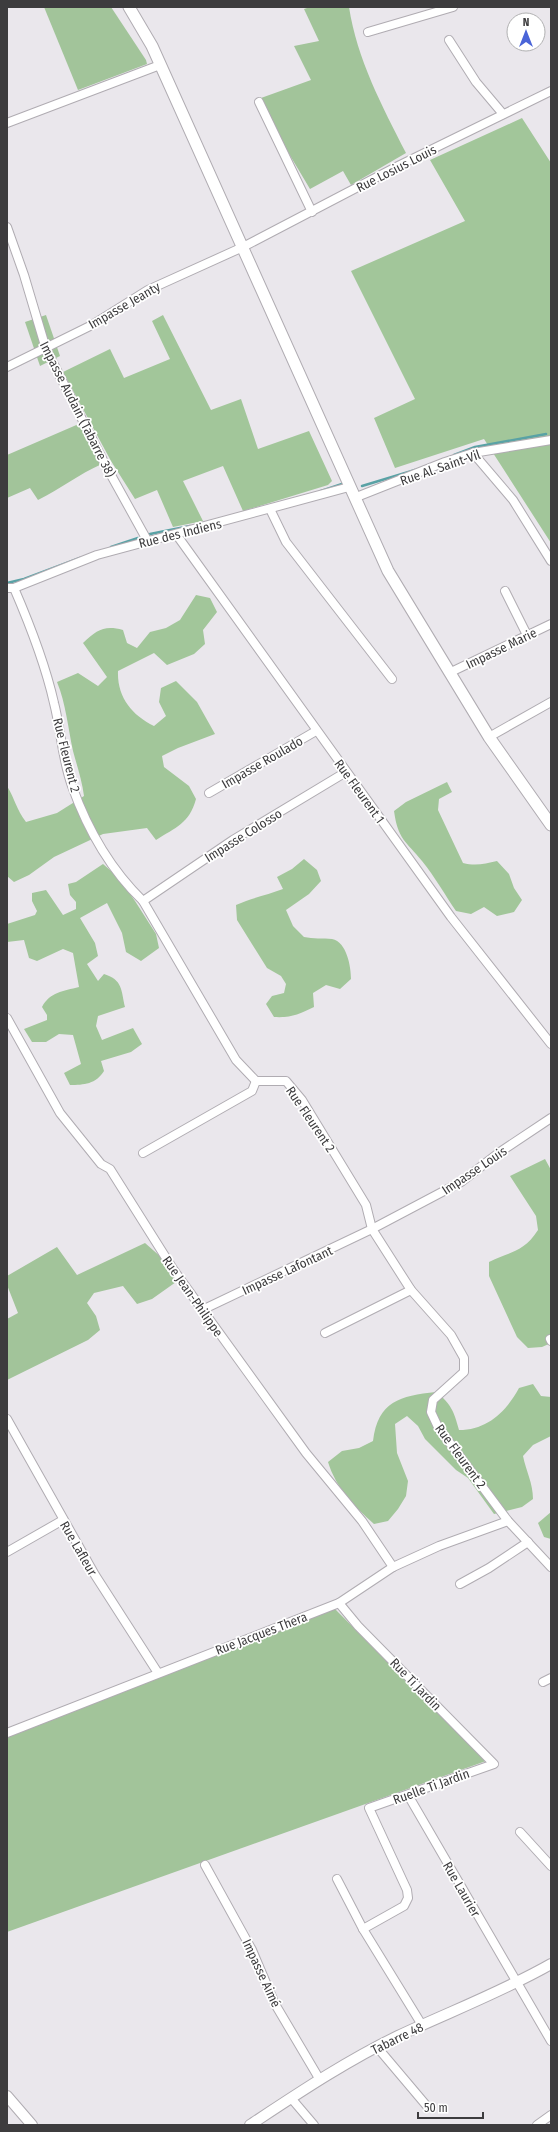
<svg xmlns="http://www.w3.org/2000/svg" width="558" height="2132" font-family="'Fira Sans Condensed',sans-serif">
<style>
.green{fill:#a2c49a}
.forest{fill:#a2c69a}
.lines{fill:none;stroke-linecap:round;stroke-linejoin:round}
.stream{stroke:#59a2a5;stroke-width:2.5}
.minor-casing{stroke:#b0acb2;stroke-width:10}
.tertiary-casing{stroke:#b0acb2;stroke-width:12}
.secondary-casing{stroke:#b0acb2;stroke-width:13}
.minor{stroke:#fff;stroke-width:8}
.tertiary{stroke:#fff;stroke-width:10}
.secondary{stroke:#fff;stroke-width:11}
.labels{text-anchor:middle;stroke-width:3.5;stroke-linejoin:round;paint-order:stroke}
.street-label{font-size:13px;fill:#3d3c3e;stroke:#fff}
</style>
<rect width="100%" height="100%" fill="#eae7ec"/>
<!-- green -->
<g class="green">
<path d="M 44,7 L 111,7 L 146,60 L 147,64 L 78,90 Z"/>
<path d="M 310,7 L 349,7 C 357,59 382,106 406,153 L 351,185 L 343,171 L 310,189 L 285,147 L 261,98 L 311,80 L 294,46 L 319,41 L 304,9 Z"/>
<path d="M 46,315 L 60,356 L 40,366 L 25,322 Z"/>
<path d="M 81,423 L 102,464 C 79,474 60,489 38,500 L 30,488 L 7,498 L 7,455 Z"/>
<path d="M 145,1243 L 162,1258 L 176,1282 L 152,1299 L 137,1304 L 123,1286 L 94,1293 L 87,1303 L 96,1316 L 100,1330 L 88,1340 L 7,1380 L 7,1319 L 18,1313 L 7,1285 L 7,1276 L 57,1247 L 77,1275 Z"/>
<path d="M 333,1607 L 486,1761 L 7,1932 L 7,1737 Z"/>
</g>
<!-- forest -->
<g class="forest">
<path d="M 522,118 L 551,163 L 551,543 L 484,439 L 395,468 L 374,418 L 415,399 L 351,271 L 465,221 L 430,160 Z"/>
<path d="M 163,315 L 211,410 L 241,399 L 258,449 L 309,431 L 332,481 L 328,485 L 243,511 L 223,466 L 183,481 L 203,521 L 173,527 L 157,490 L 135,499 L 111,461 L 63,372 L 110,349 L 124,378 L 170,359 L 152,321 Z"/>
<path d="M 196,595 L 210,598 L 217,612 L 203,630 L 205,644 L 194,654 L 167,665 L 154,653 L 118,671 C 117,697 132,715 154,726 L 166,716 L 159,702 L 161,688 L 176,681 L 197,702 L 215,734 L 178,748 L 162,756 L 164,767 L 189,786 L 196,799 C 189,824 176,827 156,840 L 147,828 L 103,834 L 54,857 L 29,875 L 14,882 L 7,876 L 7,786 C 15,799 16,809 26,822 L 57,813 L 84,796 C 82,780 77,766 73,751 C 68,728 66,704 57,682 L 78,673 L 98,686 L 107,677 L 83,643 C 97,630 104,625 123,630 L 127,643 L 137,648 L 150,632 L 166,628 L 180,620 Z"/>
<path d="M 447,782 L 452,792 L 439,799 L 438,810 L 463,863 C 475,866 485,864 497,861 L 509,874 L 514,888 L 522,900 L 514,912 L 497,916 L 484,907 L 471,914 L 456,911 C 445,895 435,877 422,861 C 406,841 398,840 394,811 L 406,802 Z"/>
<path d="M 304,859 L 317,870 L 321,881 L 309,894 L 286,910 L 293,926 L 304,937 C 313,939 323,938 332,939 C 347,942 351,967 351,979 L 340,989 L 326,985 L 313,993 L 314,1007 C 299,1014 292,1018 274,1017 L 266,1004 L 272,996 L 284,993 L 286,984 L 281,976 L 267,968 L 237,920 L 236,905 C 252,898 267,895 283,889 L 277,877 L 292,869 Z"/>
<path d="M 103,864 L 118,877 L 135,901 L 156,934 L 159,948 L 141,961 L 126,952 L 122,933 L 107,903 L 80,918 L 95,943 L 98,956 L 87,964 L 98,981 L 104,974 C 123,980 121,990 125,1007 L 98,1016 L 96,1026 L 102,1040 L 133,1028 L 142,1044 L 131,1052 L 101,1061 L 104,1071 C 96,1084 84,1085 70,1085 L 64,1073 L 81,1064 L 73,1035 L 59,1034 L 46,1042 L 32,1042 L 24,1029 L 47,1020 L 47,1015 L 42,1007 C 50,992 63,991 79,987 L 73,953 L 63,949 L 37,961 L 29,958 L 24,940 L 7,942 L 7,924 L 35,915 L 37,911 L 32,901 L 32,893 L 46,890 L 63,915 L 76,909 L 76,902 L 70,895 L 68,884 L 76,882 Z"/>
<path d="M 545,1159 L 551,1170 L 551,1343 L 542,1347 L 528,1348 L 517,1337 L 489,1276 L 489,1262 C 511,1251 523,1253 538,1230 L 536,1216 L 510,1176 Z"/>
<path d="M 533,1384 L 541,1396 L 551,1397 L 551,1436 L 533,1445 L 523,1456 C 526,1471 533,1483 533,1499 L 522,1507 L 494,1514 L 468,1478 L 456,1470 L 425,1439 L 418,1426 L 407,1416 L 395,1424 L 397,1453 L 408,1481 L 406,1496 L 398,1509 L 388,1521 L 374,1524 C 354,1506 336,1488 328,1462 L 342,1451 L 359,1448 L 373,1441 C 378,1401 400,1396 436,1392 C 451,1404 454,1411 459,1430 C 487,1430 506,1412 519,1388 Z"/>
<path d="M 551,1512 L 551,1539 L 544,1537 L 538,1523 Z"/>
</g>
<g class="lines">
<!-- stream -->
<g class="stream">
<path d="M 454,455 L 475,447 L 546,434"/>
<path d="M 362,486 L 415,470"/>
<path d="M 321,491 L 345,483"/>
<path d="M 150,534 L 190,526"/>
<path d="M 111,547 L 138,538"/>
<path d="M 7,583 L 24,579 L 80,558"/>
</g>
<defs>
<g id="minor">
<path d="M 368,32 L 453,7"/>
<path d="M 449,40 L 476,82 L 503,114"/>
<path d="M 259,102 L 312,212"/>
<path d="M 7,123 L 160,65"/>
<path d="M 7,227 L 24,275 L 46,349 L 106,466 L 147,540"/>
<path d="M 7,367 L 92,325 L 148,290 L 243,247 L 400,165 L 551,91"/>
<path d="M 473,453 L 513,500 L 551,561"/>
<path d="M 354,498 L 445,462 L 473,453 L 551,440"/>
<path d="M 270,509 L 286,542 L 392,679"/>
<path d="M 176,534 L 451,917 L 551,1044"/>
<path d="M 7,588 L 14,588 L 97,555 L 349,487"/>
<path d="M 14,588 C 30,625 45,663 54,703 C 61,730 62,759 72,786 C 87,828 111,870 143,901 L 236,1060 L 256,1081 L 286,1081 L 302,1100 L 366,1205 L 372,1229 L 411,1290 L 451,1335 L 464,1358 L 464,1372 L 433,1400 L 431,1412 L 438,1427 L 508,1521 L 551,1567"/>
<path d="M 505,591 L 527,635"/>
<path d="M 451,672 L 551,624"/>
<path d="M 489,737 L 551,702"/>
<path d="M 209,793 L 316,731"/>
<path d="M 143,901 L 233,840 L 346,772"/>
<path d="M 7,1018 L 60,1113 L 101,1164 L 110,1169 L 173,1269 L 306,1453 L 362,1521 L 393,1567"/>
<path d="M 143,1153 L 252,1091 L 256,1081"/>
<path d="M 202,1310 L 372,1229 L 461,1182 L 500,1152 L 551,1118"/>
<path d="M 325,1333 L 411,1290"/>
<path d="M 550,1339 L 551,1341"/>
<path d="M 7,1419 L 95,1575 L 158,1673"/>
<path d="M 7,1552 L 63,1520"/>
<path d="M 460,1584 L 489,1568 L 528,1542"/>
<path d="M 339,1603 L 358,1626 L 494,1764 L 369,1808 L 407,1890 L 408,1898 L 404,1906 L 363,1929"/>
<path d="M 543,1682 L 551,1678"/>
<path d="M 7,1733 L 339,1603 L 393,1567 L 439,1546 L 508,1521"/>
<path d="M 408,1795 L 551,2041"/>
<path d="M 520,1832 L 551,1866"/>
<path d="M 205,1865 L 252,1950 L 275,2004 L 320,2080"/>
<path d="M 337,1879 L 363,1929 L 422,2025"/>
<path d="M 377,2047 L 426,2105"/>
<path d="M 291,2098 L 314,2125"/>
<path d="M 537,2125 L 551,2115"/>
</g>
<g id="tertiary">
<path d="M 7,2096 L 32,2125"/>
<path d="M 250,2125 C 297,2094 346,2061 398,2036 C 449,2012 502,1992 551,1964"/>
</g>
<path id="secondary" d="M 129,7 L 152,46 L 388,571 L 489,737 L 551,825"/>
</defs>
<!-- minor casing -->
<use href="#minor" class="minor-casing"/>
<!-- tertiary casing -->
<use href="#tertiary" class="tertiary-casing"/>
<!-- secondary casing -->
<use href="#secondary" class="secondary-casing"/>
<!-- minor -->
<use href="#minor" class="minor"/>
<!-- tertiary -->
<use href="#tertiary" class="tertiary"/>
<!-- secondary -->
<use href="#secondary" class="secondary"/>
</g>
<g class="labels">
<!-- street labels -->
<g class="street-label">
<text transform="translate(396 168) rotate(-27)" y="5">Rue Losius Louis</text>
<text transform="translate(124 305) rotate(-30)" y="5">Impasse Jeanty</text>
<text transform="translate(78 409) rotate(63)" y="5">Impasse Audain (Tabarre 38)</text>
<text transform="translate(440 467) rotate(-19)" y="5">Rue Al. Saint-Vil</text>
<text transform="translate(180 533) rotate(-14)" y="5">Rue des Indiens</text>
<text transform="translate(501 648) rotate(-26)" y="5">Impasse Marie</text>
<text transform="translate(67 755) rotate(76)" y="5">Rue Fleurent 2</text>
<text transform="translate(262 762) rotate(-30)" y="5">Impasse Roulado</text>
<text transform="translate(360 791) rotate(54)" y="5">Rue Fleurent 1</text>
<text transform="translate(243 835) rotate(-32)" y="5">Impasse Colosso</text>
<text transform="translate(311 1119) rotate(56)" y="5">Rue Fleurent 2</text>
<text transform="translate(474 1170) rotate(-34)" y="5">Impasse Louis</text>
<text transform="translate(287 1270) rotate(-25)" y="5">Impasse Lafontant</text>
<text transform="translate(193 1296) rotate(55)" y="5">Rue Jean-Philippe</text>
<text transform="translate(461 1456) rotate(54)" y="5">Rue Fleurent 2</text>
<text transform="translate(79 1548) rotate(60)" y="5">Rue Lafleur</text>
<text transform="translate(261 1633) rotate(-21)" y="5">Rue Jacques Thera</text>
<text transform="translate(416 1684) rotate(46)" y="5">Rue Ti Jardin</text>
<text transform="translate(431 1786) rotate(-20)" y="5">Ruelle Ti Jardin</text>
<text transform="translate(462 1889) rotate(60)" y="5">Rue Laurier</text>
<text transform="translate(262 1973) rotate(65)" y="5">Impasse Aimé</text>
<text transform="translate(397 2038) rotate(-26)" y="5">Tabarre 48</text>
</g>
</g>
<!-- border -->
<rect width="558" height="2132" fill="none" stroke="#3d3c3e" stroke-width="16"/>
<!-- north arrow -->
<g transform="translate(526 32)"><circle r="19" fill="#ffffff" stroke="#b1b1b2"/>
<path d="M0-3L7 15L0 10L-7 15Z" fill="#4a64d8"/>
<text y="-6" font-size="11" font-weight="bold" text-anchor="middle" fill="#3d3c3e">N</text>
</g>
<!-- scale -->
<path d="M418 2112v6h65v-6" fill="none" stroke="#3d3c3e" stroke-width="2"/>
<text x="424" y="2112" font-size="12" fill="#3d3c3e" stroke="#ffffff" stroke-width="3" paint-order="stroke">50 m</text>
</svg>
